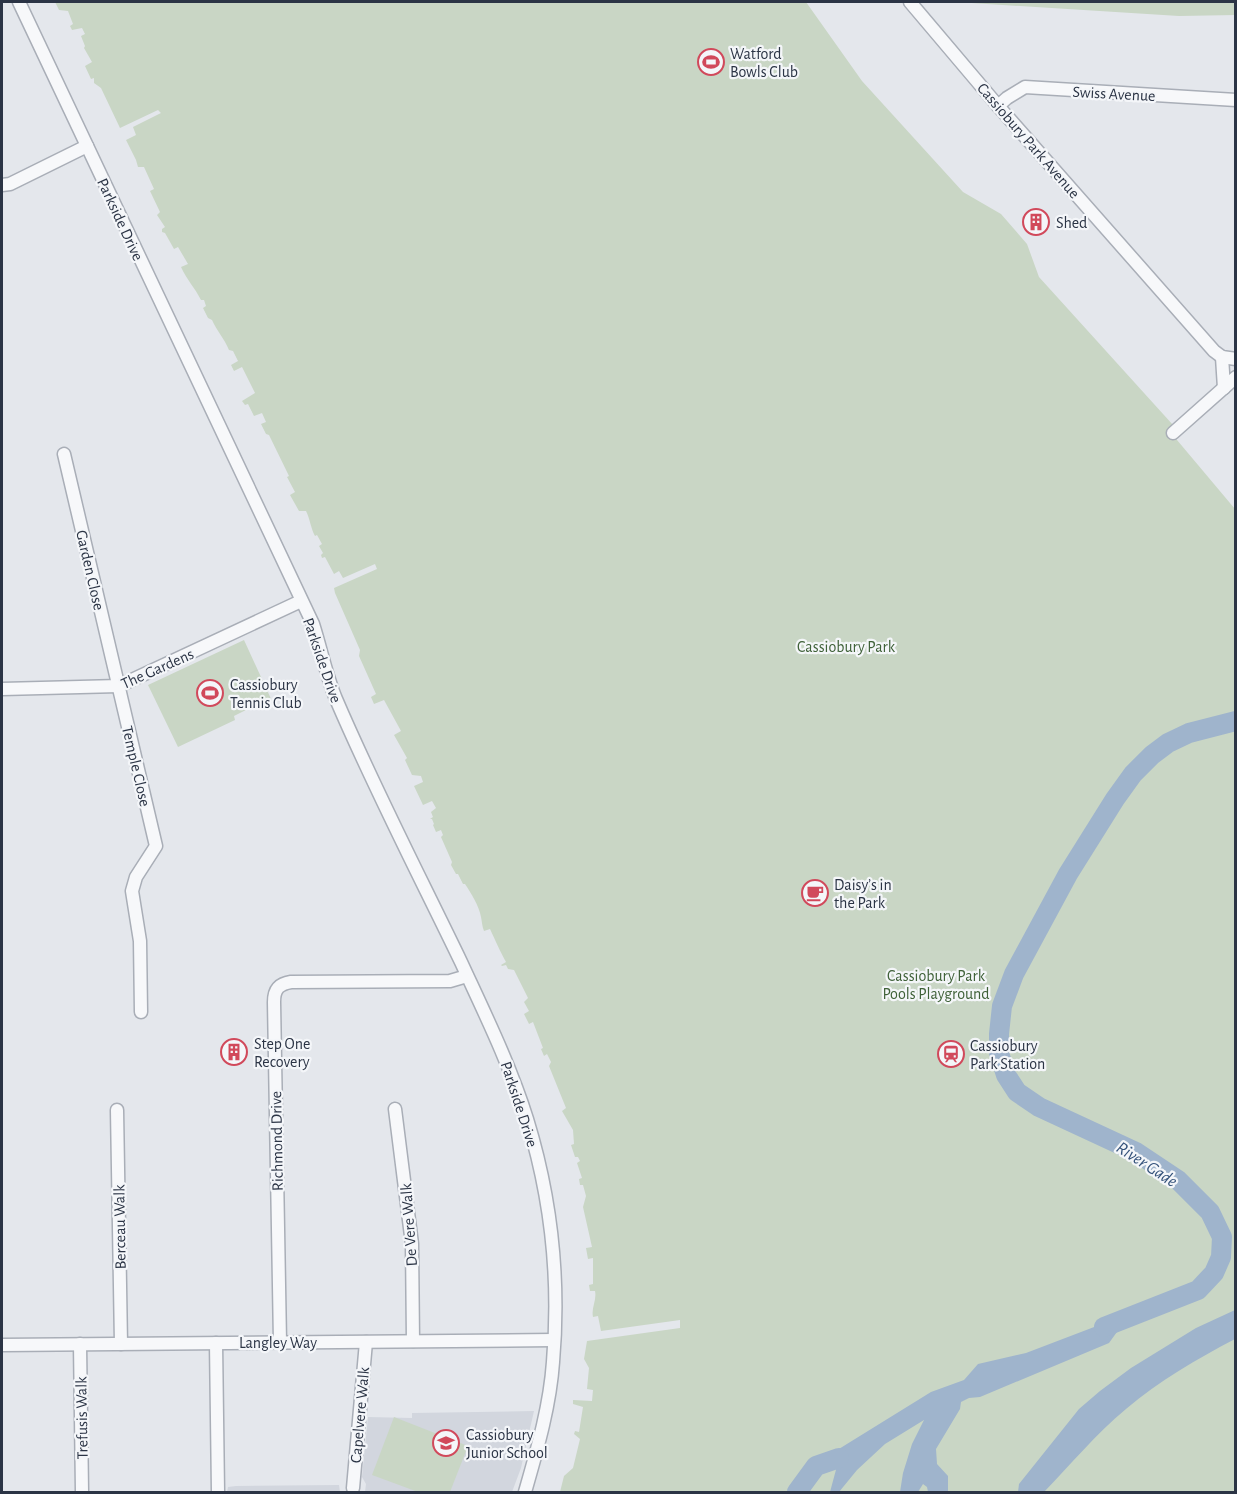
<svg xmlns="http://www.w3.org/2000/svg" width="1237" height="1494" font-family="'Alegreya Sans',sans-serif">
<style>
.built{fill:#d2d6de}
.green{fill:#c9d6c5}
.water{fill:#9fb4cc}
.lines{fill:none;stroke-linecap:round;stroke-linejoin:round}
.river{stroke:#9fb4cc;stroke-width:20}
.street-casing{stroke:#a9aeb7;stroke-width:15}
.street{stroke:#f7f8fa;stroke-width:12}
.labels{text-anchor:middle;stroke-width:4.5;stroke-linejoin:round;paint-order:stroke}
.poi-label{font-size:16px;fill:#2b3445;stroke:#f4f6f9;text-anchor:start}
.street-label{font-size:16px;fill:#2b3445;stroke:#f4f6f9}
.park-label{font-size:16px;fill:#3f6138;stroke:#f4f6f9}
.water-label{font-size:18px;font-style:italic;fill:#34527a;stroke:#f4f6f9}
</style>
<rect width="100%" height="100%" fill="#e4e7ec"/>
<!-- built -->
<g class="built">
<path d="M 534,1411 L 521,1468 L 512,1492 L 365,1492 L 366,1484 L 362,1477 L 368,1417 L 412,1418 L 412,1413 Z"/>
<path d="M 339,1485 L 340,1492 L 227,1492 L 228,1487 L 236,1486 Z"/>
</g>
<!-- green -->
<g class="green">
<path d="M 55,2 L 806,2 L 862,81 L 963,192 L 1001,214 L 1027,244 L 1039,277 L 1173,425 L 1177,440 L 1235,509 L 1235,1492 L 560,1492 L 564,1476 L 573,1468 L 580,1439 L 574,1434 L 575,1431 L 579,1432 L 583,1407 L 573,1404 L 573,1400 L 592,1401 L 593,1390 L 587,1389 L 589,1368 L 584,1359 L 587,1341 L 680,1328 L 680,1320 L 601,1331 L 598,1316 L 593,1317 C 591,1308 597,1300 595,1291 L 590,1291 L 589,1285 L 593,1284 L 593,1258 L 588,1259 L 586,1248 L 592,1247 L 583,1207 L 586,1196 L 583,1185 L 580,1185 L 579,1179 L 582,1178 L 577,1163 L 580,1161 L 578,1157 L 575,1157 L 571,1145 L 574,1144 L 573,1130 L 562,1111 L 566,1108 L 549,1066 L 551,1062 L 547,1054 L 544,1056 L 541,1049 L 543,1048 L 533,1022 L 529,1024 L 524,1014 L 529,1011 L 524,1002 L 528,998 L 514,970 L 508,969 L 506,965 L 502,966 L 501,965 L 506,962 C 500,951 496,942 490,929 L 484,931 C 482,926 482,922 481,917 C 479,906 471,893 465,884 L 463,884 L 458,874 L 456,874 L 451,865 L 452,862 L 441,837 L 443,835 L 441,830 L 436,832 L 433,825 L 434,824 L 432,819 L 430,819 L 433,817 L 431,812 L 436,808 L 432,801 L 423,805 L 414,786 L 423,782 L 421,776 L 412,775 L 405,760 L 407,758 L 394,735 L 401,731 L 384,700 L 374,704 L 371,697 L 376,694 L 359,656 L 360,650 L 335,593 L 334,588 L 377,569 L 375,564 L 343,578 L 339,571 L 334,574 L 325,557 L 322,558 L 321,555 L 323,553 L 319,546 L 322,544 L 317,535 L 315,536 C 311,529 310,519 306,511 L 299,511 L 290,495 L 295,492 L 287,477 L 289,476 L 269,435 L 266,434 L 261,424 L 266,422 L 262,413 L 254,416 L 248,404 L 245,405 L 242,401 L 255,393 L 242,367 L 234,371 L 231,365 L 238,361 L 233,351 L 229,350 C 224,338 217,331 212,320 L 208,318 L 203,308 L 206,306 L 204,300 L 201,300 C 195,288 187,280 181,267 L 188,264 L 178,247 L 174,249 L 165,233 L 162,232 L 162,229 L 165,227 L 157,215 L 160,212 L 150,191 L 154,189 L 144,167 L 138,167 L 136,160 L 126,140 L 136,135 L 133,127 L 161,113 L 158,110 L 120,128 L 101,88 L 94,83 L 94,78 L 91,79 L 85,66 L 92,62 L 84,48 L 85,46 L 81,36 L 85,34 L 82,28 L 72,30 L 70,26 L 73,24 L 68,11 L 59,10 Z"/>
<path d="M 956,2 L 1235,2 L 1236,15 L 1179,16 Z"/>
<path d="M 244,640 L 272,701 L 265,704 L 264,701 L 234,716 L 235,720 L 178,747 L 148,685 Z"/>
<path d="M 394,1417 L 468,1446 L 450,1492 L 418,1492 L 372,1475 Z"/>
</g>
<!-- water -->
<g class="water">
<path d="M 1235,1310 L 1235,1339 C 1197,1359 1159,1381 1126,1409 C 1096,1434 1071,1464 1044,1492 L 1018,1492 L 1019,1484 L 1079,1409 L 1100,1391 L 1131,1368 L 1196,1328 Z"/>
<path d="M 1127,1318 L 1109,1343 L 980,1397 L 969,1398 L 961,1402 L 960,1409 L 936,1449 L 937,1464 L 948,1476 L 948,1492 L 928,1492 L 927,1487 L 923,1484 L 918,1492 L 900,1492 L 903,1473 L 912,1444 L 924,1420 L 885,1444 L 857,1470 L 839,1492 L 830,1492 L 837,1466 L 816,1466 L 834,1452 L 931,1392 L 964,1380 L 978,1364 L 1026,1353 L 1102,1324 Z"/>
</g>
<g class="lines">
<!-- river -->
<g class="river">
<path d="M 1104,1327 L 1198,1290 L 1214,1273 L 1221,1257 L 1222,1237 L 1210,1212 L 1178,1180 L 1136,1152 L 1039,1107 L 1017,1092 L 1006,1075 L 999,1053 L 999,1034 L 1002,1006 L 1014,974 L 1068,874 L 1115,799 L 1133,774 L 1152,755 L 1168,743 L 1189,733 L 1236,721"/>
<path d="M 797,1492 L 816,1466 L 839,1458"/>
</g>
<defs>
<g id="street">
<path d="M 19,2 L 313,624 C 321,649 326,675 336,699 C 374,788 419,875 461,962 C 485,1014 510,1065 527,1119 C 551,1197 560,1281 553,1362 C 550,1406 537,1450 525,1492"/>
<path d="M 910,2 L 998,106 L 1214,351 L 1222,357 L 1236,359"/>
<path d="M 998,106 L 1007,98 L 1025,87 L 1236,100"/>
<path d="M 2,185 L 10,184 L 87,146"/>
<path d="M 1222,357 L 1224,388"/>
<path d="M 1173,433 L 1236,377"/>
<path d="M 64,454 L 156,846 L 136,877 L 132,891 L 140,941 L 141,1012"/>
<path d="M 2,689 L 119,686 L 301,601"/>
<path d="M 395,1109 L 412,1244 L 413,1341"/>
<path d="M 117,1110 L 121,1344"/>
<path d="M 280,1342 L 274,1002 C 274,989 279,984 291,982 L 450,981 L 467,976"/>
<path d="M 216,1343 L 218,1492"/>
<path d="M 80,1344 L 82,1492"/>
<path d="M 2,1345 L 554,1340"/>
<path d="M 353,1488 L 366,1342"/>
</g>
</defs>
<!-- street casing -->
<use href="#street" class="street-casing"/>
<!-- street -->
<use href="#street" class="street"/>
</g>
<!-- icons -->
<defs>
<symbol id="stadium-ring" viewBox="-11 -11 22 22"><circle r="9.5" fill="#f4f6f9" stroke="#d1495b" stroke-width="1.5"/><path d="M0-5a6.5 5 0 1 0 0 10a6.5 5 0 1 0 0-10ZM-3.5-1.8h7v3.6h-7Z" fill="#d1495b"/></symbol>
<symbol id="building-ring" viewBox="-11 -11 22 22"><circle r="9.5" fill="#f4f6f9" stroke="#d1495b" stroke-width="1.5"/><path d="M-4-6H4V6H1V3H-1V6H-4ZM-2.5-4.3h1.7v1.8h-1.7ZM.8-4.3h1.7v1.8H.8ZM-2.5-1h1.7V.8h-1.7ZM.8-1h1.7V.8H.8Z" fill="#d1495b"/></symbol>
<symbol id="cafe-ring" viewBox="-11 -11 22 22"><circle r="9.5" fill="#f4f6f9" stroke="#d1495b" stroke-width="1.5"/><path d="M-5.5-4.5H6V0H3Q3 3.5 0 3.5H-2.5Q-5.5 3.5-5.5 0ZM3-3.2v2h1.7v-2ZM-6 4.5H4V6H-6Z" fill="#d1495b"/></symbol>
<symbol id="station-ring" viewBox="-11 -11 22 22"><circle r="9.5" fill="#f4f6f9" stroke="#d1495b" stroke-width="1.5"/><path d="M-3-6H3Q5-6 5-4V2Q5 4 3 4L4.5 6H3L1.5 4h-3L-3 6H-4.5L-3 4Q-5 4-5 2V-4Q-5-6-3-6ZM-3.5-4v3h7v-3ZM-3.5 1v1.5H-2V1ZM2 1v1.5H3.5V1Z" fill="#d1495b"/></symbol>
<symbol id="school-ring" viewBox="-11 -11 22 22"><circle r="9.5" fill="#f4f6f9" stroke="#d1495b" stroke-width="1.5"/><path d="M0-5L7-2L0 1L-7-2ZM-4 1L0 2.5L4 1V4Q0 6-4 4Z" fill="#d1495b"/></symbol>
</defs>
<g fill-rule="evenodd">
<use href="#stadium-ring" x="696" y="47" width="30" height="30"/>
<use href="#building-ring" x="1021" y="207" width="30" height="30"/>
<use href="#stadium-ring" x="195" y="678" width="30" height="30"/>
<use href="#cafe-ring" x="800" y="878" width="30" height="30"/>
<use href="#building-ring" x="219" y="1037" width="30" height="30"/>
<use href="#station-ring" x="936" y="1039" width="30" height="30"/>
<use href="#school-ring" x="431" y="1428" width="30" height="30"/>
</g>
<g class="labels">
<!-- poi labels -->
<g class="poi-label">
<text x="730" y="59">Watford<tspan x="730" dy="18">Bowls Club</tspan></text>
<text x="1056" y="228">Shed</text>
<text x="230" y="690">Cassiobury<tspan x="230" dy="18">Tennis Club</tspan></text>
<text x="834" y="890">Daisy’s in<tspan x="834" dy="18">the Park</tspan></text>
<text x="254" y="1049">Step One<tspan x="254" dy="18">Recovery</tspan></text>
<text x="970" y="1051">Cassiobury<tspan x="970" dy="18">Park Station</tspan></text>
<text x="466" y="1440">Cassiobury<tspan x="466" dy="18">Junior School</tspan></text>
</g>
<!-- street labels -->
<g class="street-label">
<text transform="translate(1114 93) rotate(3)" y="6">Swiss Avenue</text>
<text transform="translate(1029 140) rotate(49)" y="6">Cassiobury Park Avenue</text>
<text transform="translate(121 219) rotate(65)" y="6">Parkside Drive</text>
<text transform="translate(91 570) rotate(77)" y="6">Garden Close</text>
<text transform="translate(323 660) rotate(71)" y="6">Parkside Drive</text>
<text transform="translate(157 668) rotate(-24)" y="6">The Gardens</text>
<text transform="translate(137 766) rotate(77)" y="6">Temple Close</text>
<text transform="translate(520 1104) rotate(72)" y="6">Parkside Drive</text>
<text transform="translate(276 1141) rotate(-91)" y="6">Richmond Drive</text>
<text transform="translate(408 1225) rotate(-94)" y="6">De Vere Walk</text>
<text transform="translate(119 1227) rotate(-91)" y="6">Berceau Walk</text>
<text x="278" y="1348">Langley Way</text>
<text transform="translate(359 1415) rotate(-85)" y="6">Capelvere Walk</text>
<text transform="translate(81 1418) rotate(-91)" y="6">Trefusis Walk</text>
</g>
<!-- park labels -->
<g class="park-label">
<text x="846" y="652">Cassiobury Park</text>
<text x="936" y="981">Cassiobury Park<tspan x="936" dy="18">Pools Playground</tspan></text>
</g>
<!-- water labels -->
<g class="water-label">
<text transform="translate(1147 1164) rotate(33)" y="6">River Gade</text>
</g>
</g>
<!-- border -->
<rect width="1237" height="1494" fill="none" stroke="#2b3445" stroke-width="6"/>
</svg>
